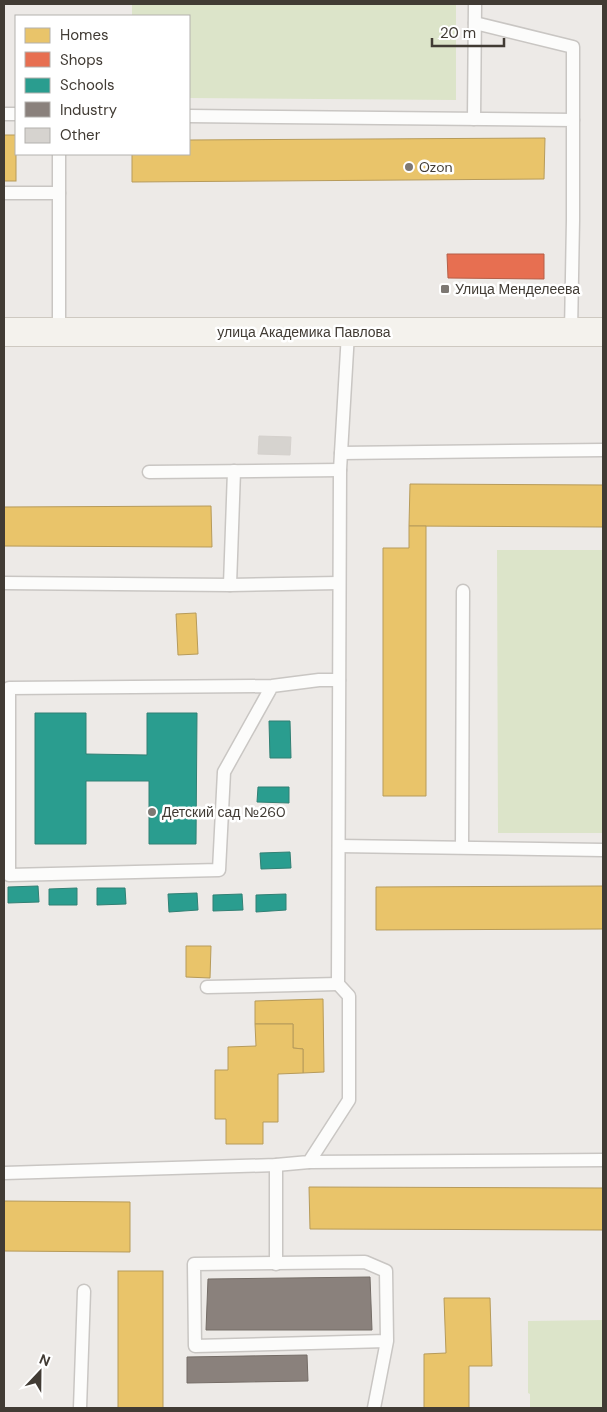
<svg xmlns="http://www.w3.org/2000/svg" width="607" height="1412" font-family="'DM Sans',sans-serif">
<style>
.green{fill:#dce4c9}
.homes{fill:#e9c46a;stroke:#b79b5a}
.shops{fill:#e76f51;stroke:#b55f48}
.schools{fill:#2a9d8f;stroke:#318074}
.industry{fill:#8a817c;stroke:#746c66}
.building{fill:#d6d3cf;stroke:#d5d1cd}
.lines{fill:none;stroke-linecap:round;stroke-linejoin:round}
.lane-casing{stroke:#c9c6c3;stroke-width:15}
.secondary-casing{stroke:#cec9c1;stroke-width:30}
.lane{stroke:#fcfcfb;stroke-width:12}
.secondary{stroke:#f4f2ed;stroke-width:28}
.poi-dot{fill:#7d7873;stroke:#fff;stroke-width:2}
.labels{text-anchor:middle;stroke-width:5;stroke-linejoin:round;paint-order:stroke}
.poi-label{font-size:14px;fill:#413b34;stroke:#fff;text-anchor:start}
.street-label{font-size:14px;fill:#413b34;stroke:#fff}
</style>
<rect width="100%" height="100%" fill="#edeae7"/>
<!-- green -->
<g class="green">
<path d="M 132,4 L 456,4 L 456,100 L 189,98 L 189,16 L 132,16 Z"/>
<path d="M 497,550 L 603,550 L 603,833 L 498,833 Z"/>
<path d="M 603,1320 L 603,1408 L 530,1408 L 530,1394 L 528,1393 L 528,1321 Z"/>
</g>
<!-- homes -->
<g class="homes">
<rect x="4" y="135" width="12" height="46"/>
<path d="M 545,138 L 544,179 L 132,182 L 132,154 L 189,154 L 189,140 Z"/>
<path d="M 410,484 L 603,485 L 603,527 L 409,526 Z"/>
<path d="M 211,506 L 212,547 L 4,546 L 4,507 Z"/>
<path d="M 409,526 L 426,526 L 426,796 L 383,796 L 383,548 L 409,548 Z"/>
<path d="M 196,613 L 198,654 L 178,655 L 176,614 Z"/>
<path d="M 603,886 L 603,929 L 376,930 L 376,887 Z"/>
<path d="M 186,946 L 211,946 L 210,978 L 186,977 Z"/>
<path d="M 323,999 L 324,1072 L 303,1073 L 303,1049 L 293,1048 L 293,1024 L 255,1024 L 255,1001 Z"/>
<path d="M 255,1024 L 293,1024 L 293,1048 L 303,1049 L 303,1073 L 278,1074 L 278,1122 L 263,1122 L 263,1144 L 226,1144 L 226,1119 L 215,1119 L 215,1070 L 228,1070 L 228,1047 L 256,1046 Z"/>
<path d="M 309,1187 L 603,1188 L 603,1230 L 310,1229 Z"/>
<path d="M 4,1201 L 130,1202 L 130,1252 L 4,1251 Z"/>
<rect x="118" y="1271" width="45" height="137"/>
<path d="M 444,1298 L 490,1298 L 492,1366 L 469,1366 L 469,1408 L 424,1408 L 424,1354 L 446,1353 Z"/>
</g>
<!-- shops -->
<path class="shops" d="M 447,254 L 544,254 L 544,279 L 448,278 Z"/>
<!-- schools -->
<g class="schools">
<path d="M 35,713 L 86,713 L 86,754 L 147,755 L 147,713 L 197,713 L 196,844 L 149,844 L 149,781 L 86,781 L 86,844 L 35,844 Z"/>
<path d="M 269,721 L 290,721 L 291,758 L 270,758 Z"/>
<path d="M 258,787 L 289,787 L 289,803 L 257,802 Z"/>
<path d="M 290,852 L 291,868 L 261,869 L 260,853 Z"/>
<path d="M 38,886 L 39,902 L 8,903 L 8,887 Z"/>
<path d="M 77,888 L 77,905 L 49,905 L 49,889 Z"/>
<path d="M 97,888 L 125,888 L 126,904 L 97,905 Z"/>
<path d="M 197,893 L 198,910 L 169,912 L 168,894 Z"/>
<path d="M 242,894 L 243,910 L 213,911 L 213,895 Z"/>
<path d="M 286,894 L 286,910 L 256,912 L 256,895 Z"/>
</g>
<!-- industry -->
<g class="industry">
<path d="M 370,1277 L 372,1330 L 206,1330 L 208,1279 Z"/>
<path d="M 307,1355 L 308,1381 L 187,1383 L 187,1357 Z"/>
</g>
<!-- building -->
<path class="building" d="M 259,436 L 291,437 L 290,455 L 258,454 Z"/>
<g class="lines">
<defs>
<g id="lane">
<path d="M 475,23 L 573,47 L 573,120"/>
<path d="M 4,114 L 16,114"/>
<path d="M 189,116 L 573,120 L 573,220 L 571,332"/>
<path d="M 474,119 L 475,4"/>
<path d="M 59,154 L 59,333"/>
<path d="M 4,193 L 59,193"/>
<path d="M 341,453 L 603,450"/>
<path d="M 149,472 L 340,470"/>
<path d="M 4,583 L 230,585 L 234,471"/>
<path d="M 230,585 L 339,583"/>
<path d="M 272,686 L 224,772 L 219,870 L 9,875 L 9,688 L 272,686 L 319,680 L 339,680"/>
<path d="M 339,846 L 603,850"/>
<path d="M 462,847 L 463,591"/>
<path d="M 207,987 L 338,984"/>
<path d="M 309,1162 L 603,1160"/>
<path d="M 4,1173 L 276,1165 L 309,1162 L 349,1100 L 349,996 L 338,984 L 340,470 L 348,333"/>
<path d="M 276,1264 L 276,1165"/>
<path d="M 80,1408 L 84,1291"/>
<path d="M 374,1408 L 387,1341 L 386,1271 L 365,1262 L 194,1264 L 195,1346 L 387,1341"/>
</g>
<path id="secondary" d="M 4,332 L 603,332"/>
</defs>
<!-- lane casing -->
<use href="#lane" class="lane-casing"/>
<!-- secondary casing -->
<use href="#secondary" class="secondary-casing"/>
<!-- lane -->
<use href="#lane" class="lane"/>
<!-- secondary -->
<use href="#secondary" class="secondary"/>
</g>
<!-- markers -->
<g class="poi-dot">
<circle cx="409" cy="167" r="5"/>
<rect x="440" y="284" width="10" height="10" rx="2.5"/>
<circle cx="152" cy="812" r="5"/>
</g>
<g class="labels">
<!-- poi labels -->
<g class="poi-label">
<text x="419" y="172">Ozon</text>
<text x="455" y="294">Улица Менделеева</text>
<text x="162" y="817">Детский сад №260</text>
</g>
<!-- street labels -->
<g class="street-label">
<text x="304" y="337">улица Академика Павлова</text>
</g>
</g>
<!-- border -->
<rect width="607" height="1412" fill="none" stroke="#413b34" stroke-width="10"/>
<!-- legend -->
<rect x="15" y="15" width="175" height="140" fill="#ffffff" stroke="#b3b1ae"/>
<rect x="25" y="28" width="25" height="15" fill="#e9c46a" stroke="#b3b1ae"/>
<text x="60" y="40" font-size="15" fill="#413b34">Homes</text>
<rect x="25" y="52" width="25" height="15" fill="#e76f51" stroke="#b3b1ae"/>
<text x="60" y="65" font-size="15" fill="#413b34">Shops</text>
<rect x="25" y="78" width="25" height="15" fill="#2a9d8f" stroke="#b3b1ae"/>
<text x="60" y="90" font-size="15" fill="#413b34">Schools</text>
<rect x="25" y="102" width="25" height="15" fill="#8a817c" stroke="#b3b1ae"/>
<text x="60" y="115" font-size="15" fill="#413b34">Industry</text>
<rect x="25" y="128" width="25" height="15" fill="#d6d3cf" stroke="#b3b1ae"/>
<text x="60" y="140" font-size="15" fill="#413b34">Other</text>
<!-- north arrow -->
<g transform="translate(40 1372) rotate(22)" stroke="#ffffff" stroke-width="4" paint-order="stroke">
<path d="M0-4L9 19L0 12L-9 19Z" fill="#413b34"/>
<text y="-8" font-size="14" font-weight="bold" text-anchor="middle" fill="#413b34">N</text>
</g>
<!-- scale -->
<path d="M432 38v8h72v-8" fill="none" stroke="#413b34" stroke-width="2.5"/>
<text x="440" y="38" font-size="15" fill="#413b34" stroke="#ffffff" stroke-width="4" paint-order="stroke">20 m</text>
</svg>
